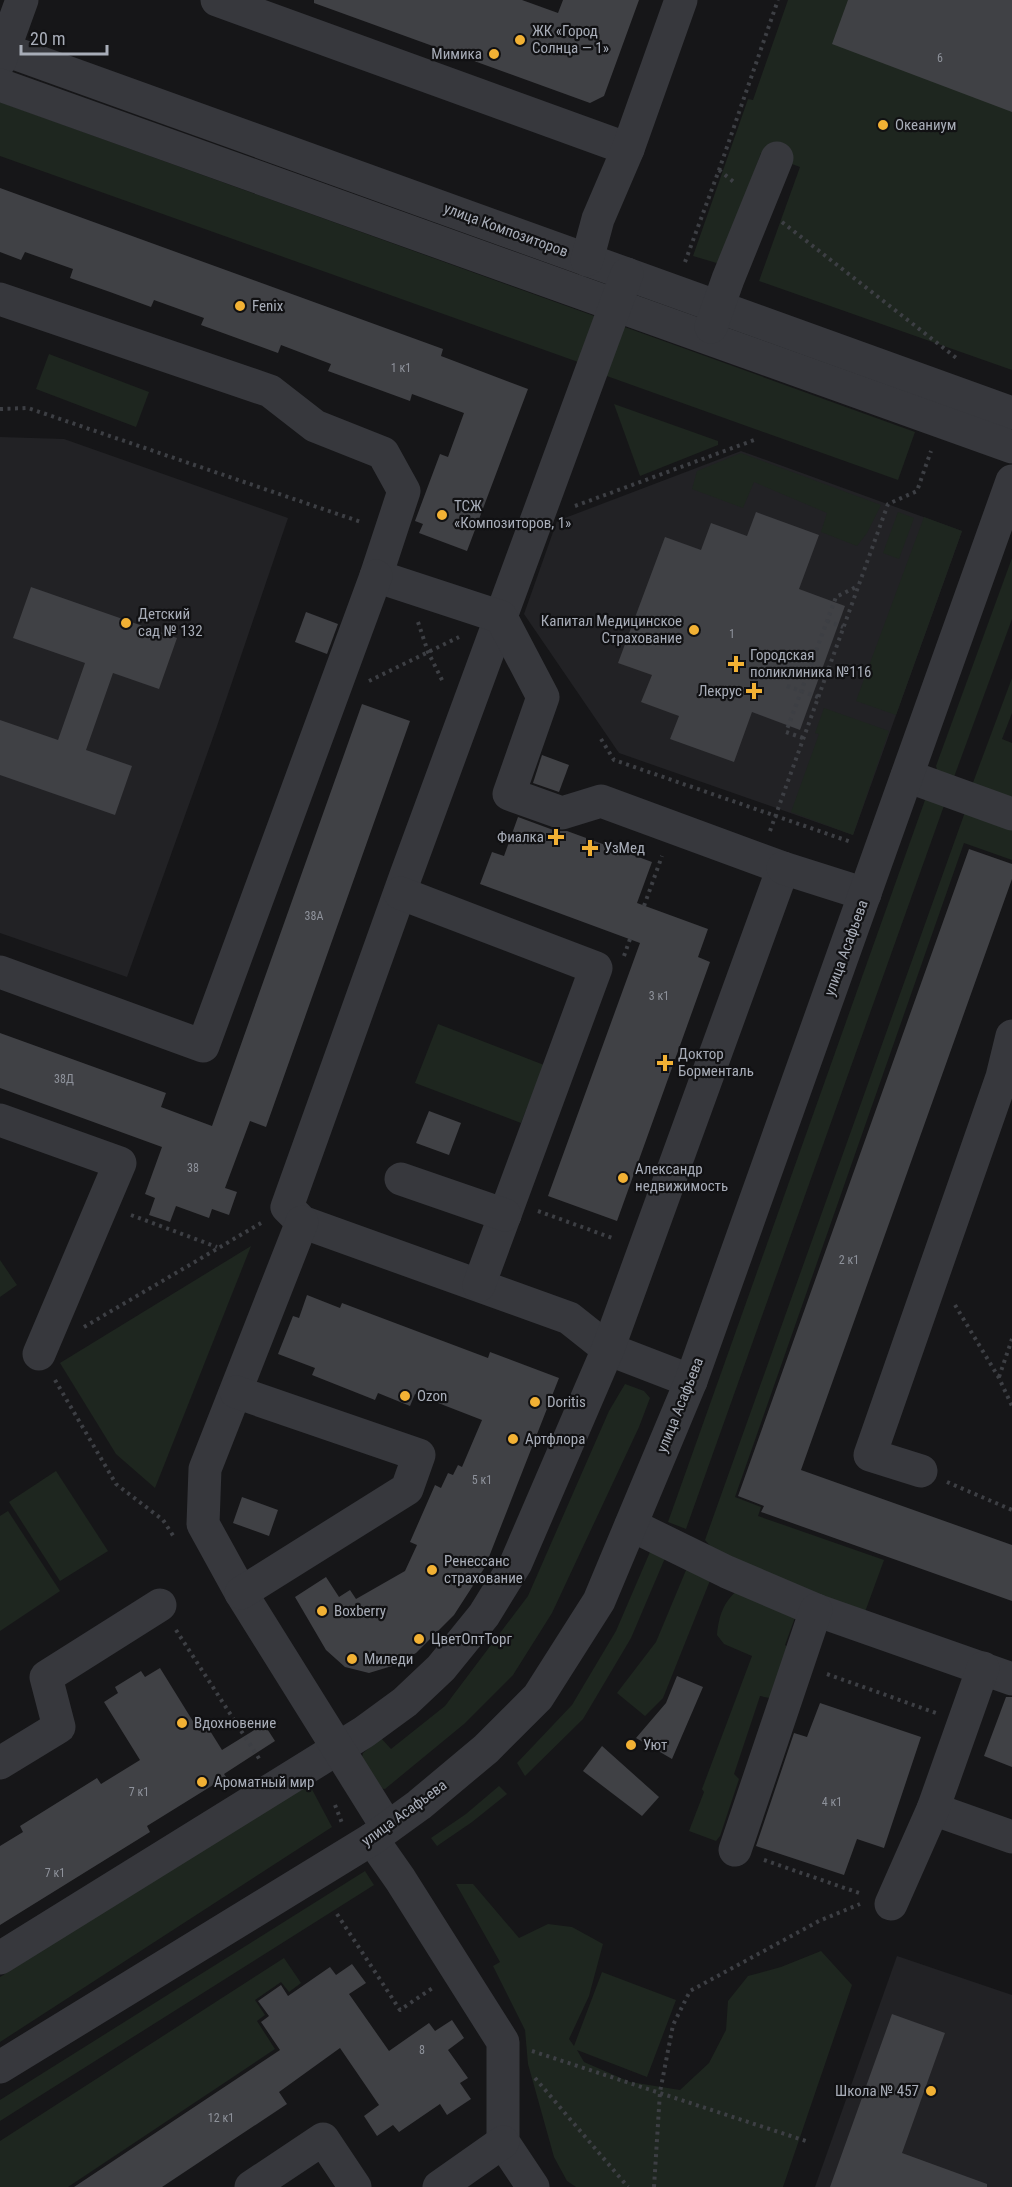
<svg xmlns="http://www.w3.org/2000/svg" width="1012" height="2187" font-family="'Roboto Condensed',sans-serif">
<style>
.built{fill:#222225}
.green{fill:#1e261f}
.building{fill:#404145}
.lines{fill:none;stroke-linecap:round;stroke-linejoin:round}
.path{stroke:#3d3f44;stroke-width:4;stroke-dasharray:3 4.5;stroke-linecap:butt}
.minor{stroke:#37383d;stroke-width:33}
.poi-dot{fill:#f2b134;stroke:#111113;stroke-width:2}
.labels{text-anchor:middle;stroke-width:4.5;stroke-linejoin:round;paint-order:stroke}
.number-label{font-size:12px;fill:#8e929b}
.poi-label{font-size:15px;fill:#a8adb8;stroke:#111113;text-anchor:start}
.street-label{font-size:15px;fill:#a8adb8;stroke:#111113}
</style>
<rect width="100%" height="100%" fill="#161618"/>
<!-- built -->
<g class="built">
<path d="M 0,437 L 64,439 L 288,518 L 216,729 L 127,977 L 0,933 Z"/>
<path d="M 741,451 L 962,531 L 853,835 L 619,753 L 524,614 L 557,521 Z"/>
<path d="M 897,1956 L 1012,1995 L 1012,2187 L 815,2187 Z"/>
</g>
<!-- green -->
<g class="green">
<path d="M 788,0 L 1012,0 L 1012,370 L 759,281 L 800,167 L 761,153 L 720,264 L 693,256 L 748,99 L 753,100 Z"/>
<path d="M 0,102 L 597,317 L 581,363 L 0,156 Z"/>
<path d="M 622,326 L 915,432 L 898,480 L 604,375 Z"/>
<path d="M 49,354 L 149,392 L 136,427 L 36,389 Z"/>
<path d="M 614,404 L 718,441 L 718,445 L 640,476 Z"/>
<path d="M 741,453 L 881,505 L 867,533 L 857,546 L 821,532 L 827,513 L 754,482 L 743,508 L 692,489 L 697,471 Z"/>
<path d="M 898,512 L 914,518 L 899,559 L 883,553 Z"/>
<path d="M 924,517 L 962,531 L 896,715 L 856,701 Z"/>
<path d="M 1012,558 L 1012,619 L 954,777 L 937,770 L 936,766 Z"/>
<path d="M 1012,678 L 1012,713 L 1002,739 L 1012,743 L 1012,804 L 971,788 Z"/>
<path d="M 824,708 L 889,731 L 853,835 L 791,812 L 819,734 L 815,733 Z"/>
<path d="M 929,797 L 946,800 L 686,1529 L 668,1522 L 925,800 Z"/>
<path d="M 965,812 L 1012,829 L 1012,860 L 964,843 L 735,1497 L 761,1507 L 758,1516 L 884,1560 L 865,1612 L 726,1564 L 705,1540 Z"/>
<path d="M 438,1024 L 544,1065 L 521,1123 L 415,1083 Z"/>
<path d="M 251,1246 L 155,1488 L 116,1454 L 60,1363 Z"/>
<path d="M 0,1260 L 17,1285 L 0,1297 Z"/>
<path d="M 625,1384 L 644,1391 L 650,1398 L 639,1427 L 552,1613 L 513,1675 L 464,1724 L 385,1789 L 379,1788 L 361,1760 L 363,1753 L 381,1738 L 391,1749 L 445,1706 L 528,1596 L 609,1411 Z"/>
<path d="M 56,1471 L 108,1551 L 60,1581 L 9,1502 Z"/>
<path d="M 8,1511 L 60,1591 L 0,1631 L 0,1516 Z"/>
<path d="M 653,1545 L 668,1551 L 631,1638 L 583,1719 L 525,1776 L 517,1763 L 572,1705 L 616,1631 Z"/>
<path d="M 689,1563 L 713,1573 L 663,1698 L 645,1716 L 617,1693 L 656,1642 Z"/>
<path d="M 738,1590 L 797,1612 L 785,1645 L 791,1650 L 774,1699 L 760,1696 L 734,1774 L 739,1779 L 720,1836 L 716,1841 L 689,1831 L 704,1792 L 702,1789 L 752,1656 L 724,1644 L 717,1635 C 719,1616 723,1602 738,1590 Z"/>
<path d="M 307,1780 L 332,1827 L 0,2042 L 0,1977 Z"/>
<path d="M 499,1786 L 507,1794 L 472,1822 L 437,1846 L 431,1838 L 466,1814 Z"/>
<path d="M 365,1871 L 374,1885 L 0,2121 L 0,2100 Z"/>
<path d="M 456,1884 L 473,1884 L 519,1938 L 548,1924 L 572,1927 L 603,1944 L 589,1996 L 569,2039 L 574,2046 L 602,1972 L 676,2000 L 647,2077 L 577,2050 L 584,2062 L 630,2082 L 680,2090 L 709,2063 L 726,2030 L 728,2001 L 748,1976 L 781,1967 L 821,1951 L 852,1985 L 783,2187 L 576,2187 L 567,2181 L 554,2157 L 528,2064 L 525,2030 L 493,1966 L 500,1962 Z"/>
<path d="M 284,1958 L 301,1983 L 289,1992 L 281,1982 L 255,2000 L 265,2015 L 257,2021 L 275,2049 L 68,2187 L 0,2187 L 0,2141 Z"/>
</g>
<!-- building -->
<g class="building">
<path d="M 314,0 L 522,0 L 558,13 L 563,0 L 639,0 L 604,96 L 590,103 L 314,3 Z"/>
<path d="M 848,0 L 1012,0 L 1012,112 L 832,44 Z"/>
<path d="M 0,188 L 443,349 L 441,356 L 528,389 L 467,551 L 419,533 L 423,524 L 415,521 L 440,454 L 448,457 L 464,413 L 412,394 L 410,401 L 328,371 L 331,364 L 281,345 L 278,353 L 201,325 L 204,318 L 154,300 L 151,307 L 110,292 L 70,278 L 73,269 L 25,252 L 21,260 L 0,252 Z"/>
<path d="M 756,512 L 819,535 L 799,589 L 845,606 L 800,730 L 752,712 L 734,762 L 670,739 L 679,716 L 641,702 L 652,675 L 618,663 L 665,537 L 701,550 L 711,523 L 747,536 Z"/>
<path d="M 31,587 L 177,638 L 159,689 L 113,673 L 86,750 L 132,766 L 115,815 L 0,775 L 0,720 L 58,740 L 85,663 L 13,638 Z"/>
<path d="M 306,612 L 338,624 L 327,654 L 295,642 Z"/>
<path d="M 362,704 L 410,721 L 266,1127 L 250,1121 L 225,1188 L 237,1192 L 229,1215 L 212,1209 L 209,1218 L 176,1206 L 170,1222 L 149,1215 L 155,1198 L 145,1194 L 162,1147 L 0,1088 L 0,1033 L 166,1093 L 161,1107 L 212,1126 Z"/>
<path d="M 542,755 L 569,765 L 559,792 L 533,783 Z"/>
<path d="M 518,817 L 556,831 L 567,831 L 652,862 L 637,903 L 708,929 L 698,957 L 710,962 L 617,1221 L 548,1196 L 640,943 L 480,884 L 492,852 L 504,856 Z"/>
<path d="M 969,849 L 1012,864 L 1012,879 L 801,1470 L 1012,1545 L 1012,1601 L 761,1512 L 764,1506 L 738,1496 Z"/>
<path d="M 429,1111 L 461,1123 L 449,1155 L 416,1143 Z"/>
<path d="M 307,1295 L 340,1308 L 342,1303 L 488,1358 L 490,1352 L 559,1378 L 485,1567 L 454,1615 L 416,1653 L 392,1666 L 369,1673 L 345,1667 L 326,1650 L 295,1597 L 326,1577 L 339,1597 L 350,1590 L 356,1599 L 405,1571 L 417,1545 L 410,1542 L 435,1485 L 441,1488 L 448,1473 L 453,1475 L 458,1465 L 462,1467 L 482,1420 L 415,1394 L 410,1406 L 378,1393 L 375,1400 L 312,1375 L 315,1368 L 278,1354 L 293,1316 L 299,1318 Z"/>
<path d="M 242,1497 L 278,1510 L 269,1536 L 233,1523 Z"/>
<path d="M 160,1668 L 199,1731 L 207,1726 L 222,1750 L 264,1724 L 275,1741 L 224,1774 L 226,1777 L 147,1826 L 150,1832 L 0,1925 L 0,1846 L 23,1832 L 20,1826 L 97,1778 L 101,1784 L 140,1760 L 104,1702 L 118,1693 L 115,1687 L 141,1671 L 145,1677 Z"/>
<path d="M 677,1676 L 703,1687 L 672,1759 L 636,1738 L 666,1703 Z"/>
<path d="M 1006,1697 L 1012,1697 L 1012,1767 L 984,1756 Z"/>
<path d="M 820,1703 L 921,1737 L 884,1848 L 857,1839 L 844,1875 L 756,1846 L 794,1733 L 807,1737 Z"/>
<path d="M 602,1746 L 659,1797 L 642,1816 L 583,1771 Z"/>
<path d="M 352,1964 L 366,1983 L 349,1994 L 389,2051 L 429,2023 L 435,2031 L 452,2020 L 464,2038 L 448,2050 L 468,2078 L 460,2083 L 471,2099 L 447,2115 L 440,2104 L 399,2132 L 393,2125 L 377,2136 L 364,2116 L 379,2105 L 340,2048 L 279,2092 L 287,2104 L 162,2187 L 74,2187 L 280,2050 L 261,2022 L 269,2016 L 258,2001 L 281,1985 L 288,1996 L 330,1967 L 336,1975 Z"/>
<path d="M 892,2014 L 945,2033 L 902,2153 L 987,2184 L 987,2187 L 830,2187 Z"/>
</g>
<g class="lines">
<!-- path -->
<g class="path">
<path d="M 719,170 L 735,183"/>
<path d="M 782,222 L 959,360"/>
<path d="M 685,262 L 719,170 L 778,0"/>
<path d="M 0,409 L 28,408 L 361,522"/>
<path d="M 575,506 L 757,439"/>
<path d="M 827,621 L 843,627"/>
<path d="M 418,622 L 428,652 L 444,684"/>
<path d="M 369,681 L 459,637"/>
<path d="M 787,686 L 818,697"/>
<path d="M 803,738 L 786,732 L 836,597 L 858,586"/>
<path d="M 601,739 L 614,760 L 851,842"/>
<path d="M 770,831 L 888,504 L 917,491 L 931,451"/>
<path d="M 644,906 L 662,856"/>
<path d="M 624,956 L 630,939"/>
<path d="M 538,1211 L 615,1239"/>
<path d="M 131,1215 L 217,1247"/>
<path d="M 955,1305 L 999,1378 L 1012,1406"/>
<path d="M 84,1327 L 261,1223"/>
<path d="M 999,1377 L 1012,1339"/>
<path d="M 55,1380 L 116,1484 L 163,1520 L 174,1537"/>
<path d="M 947,1482 L 1012,1510"/>
<path d="M 176,1630 L 260,1760"/>
<path d="M 827,1674 L 936,1713"/>
<path d="M 335,1805 L 342,1823"/>
<path d="M 764,1860 L 862,1894"/>
<path d="M 337,1914 L 400,2010 L 434,1987"/>
<path d="M 532,2051 L 809,2142"/>
<path d="M 535,2078 L 628,2187"/>
<path d="M 654,2187 L 660,2092 L 673,2025 L 690,1991 L 819,1921 L 860,1904"/>
</g>
<!-- minor -->
<g class="minor">
<path d="M 217,0 L 628,149"/>
<path d="M 0,48 L 1012,413"/>
<path d="M 0,61 L 22,0"/>
<path d="M 0,85 L 1012,447"/>
<path d="M 587,260 L 598,219 L 628,149 L 681,0"/>
<path d="M 627,274 L 406,875 L 287,1207 L 302,1222 L 569,1318 L 608,1349 L 691,1381"/>
<path d="M 0,299 L 270,391 L 315,426 L 383,453 L 404,491 L 376,576 L 501,617 L 543,697 L 509,794 L 562,813 L 601,801 L 783,868 L 608,1349 L 516,1563 L 484,1615 L 441,1668 L 405,1702 L 364,1732 L 0,1958"/>
<path d="M 711,327 L 728,279 L 777,158"/>
<path d="M 907,776 L 1012,814"/>
<path d="M 783,868 L 865,894"/>
<path d="M 400,893 L 596,968 L 479,1285"/>
<path d="M 0,972 L 203,1046 L 376,576"/>
<path d="M 0,1120 L 120,1163 L 39,1354"/>
<path d="M 401,1179 L 505,1215"/>
<path d="M 302,1222 L 205,1469 L 203,1524 L 241,1593 L 387,1827"/>
<path d="M 236,1392 L 419,1455 L 407,1489 L 241,1593"/>
<path d="M 921,1471 L 870,1455 L 1002,1077 L 1012,1036"/>
<path d="M 631,1525 L 727,1572 L 816,1610 L 1012,1679"/>
<path d="M 0,1763 L 59,1727 L 46,1677 L 160,1605"/>
<path d="M 933,1809 L 1012,1837"/>
<path d="M 372,1839 L 400,1879 L 503,2042 L 503,2142 L 533,2187"/>
<path d="M 735,1850 L 816,1610"/>
<path d="M 891,1904 L 933,1809 L 983,1668"/>
<path d="M 0,2067 L 372,1839 L 419,1805 L 486,1749 L 538,1697 L 599,1601 L 691,1381 L 1012,481"/>
<path d="M 251,2187 L 323,2139 L 355,2187"/>
<path d="M 439,2187 L 503,2142"/>
</g>
</g>
<!-- markers -->
<g class="poi-dot">
<circle cx="520" cy="40" r="6"/>
<circle cx="494" cy="54" r="6"/>
<circle cx="883" cy="125" r="6"/>
<circle cx="240" cy="306" r="6"/>
<circle cx="442" cy="515" r="6"/>
<circle cx="126" cy="623" r="6"/>
<circle cx="694" cy="630" r="6"/>
<path d="M733 655h6v6h6v6h-6v6h-6v-6h-6v-6h6z"/>
<path d="M751 682h6v6h6v6h-6v6h-6v-6h-6v-6h6z"/>
<path d="M553 828h6v6h6v6h-6v6h-6v-6h-6v-6h6z"/>
<path d="M587 839h6v6h6v6h-6v6h-6v-6h-6v-6h6z"/>
<path d="M662 1054h6v6h6v6h-6v6h-6v-6h-6v-6h6z"/>
<circle cx="623" cy="1178" r="6"/>
<circle cx="405" cy="1396" r="6"/>
<circle cx="535" cy="1402" r="6"/>
<circle cx="513" cy="1439" r="6"/>
<circle cx="432" cy="1570" r="6"/>
<circle cx="322" cy="1611" r="6"/>
<circle cx="419" cy="1639" r="6"/>
<circle cx="352" cy="1659" r="6"/>
<circle cx="182" cy="1723" r="6"/>
<circle cx="631" cy="1745" r="6"/>
<circle cx="202" cy="1782" r="6"/>
<circle cx="931" cy="2091" r="6"/>
</g>
<g class="labels">
<!-- number labels -->
<g class="number-label">
<text x="940" y="62">6</text>
<text x="401" y="372">1 к1</text>
<text x="732" y="638">1</text>
<text x="314" y="920">38А</text>
<text x="659" y="1000">3 к1</text>
<text x="64" y="1083">38Д</text>
<text x="193" y="1172">38</text>
<text x="849" y="1264">2 к1</text>
<text x="482" y="1484">5 к1</text>
<text x="139" y="1796">7 к1</text>
<text x="832" y="1806">4 к1</text>
<text x="55" y="1877">7 к1</text>
<text x="422" y="2054">8</text>
<text x="221" y="2122">12 к1</text>
</g>
<!-- poi labels -->
<g class="poi-label">
<text x="532" y="36">ЖК «Город<tspan x="532" dy="17">Солнца — 1»</tspan></text>
<text x="482" y="59" text-anchor="end">Мимика</text>
<text x="895" y="130">Океаниум</text>
<text x="252" y="311">Fenix</text>
<text x="454" y="511">ТСЖ<tspan x="454" dy="17">«Композиторов, 1»</tspan></text>
<text x="138" y="619">Детский<tspan x="138" dy="17">сад № 132</tspan></text>
<text x="682" y="626" text-anchor="end">Капитал Медицинское<tspan x="682" dy="17">Страхование</tspan></text>
<text x="750" y="660">Городская<tspan x="750" dy="17">поликлиника №116</tspan></text>
<text x="742" y="696" text-anchor="end">Лекрус</text>
<text x="544" y="842" text-anchor="end">Фиалка</text>
<text x="604" y="853">УзМед</text>
<text x="678" y="1059">Доктор<tspan x="678" dy="17">Борменталь</tspan></text>
<text x="635" y="1174">Александр<tspan x="635" dy="17">недвижимость</tspan></text>
<text x="417" y="1401">Ozon</text>
<text x="547" y="1407">Doritis</text>
<text x="525" y="1444">Артфлора</text>
<text x="444" y="1566">Ренессанс<tspan x="444" dy="17">страхование</tspan></text>
<text x="334" y="1616">Boxberry</text>
<text x="431" y="1644">ЦветОптТорг</text>
<text x="364" y="1664">Миледи</text>
<text x="194" y="1728">Вдохновение</text>
<text x="643" y="1750">Уют</text>
<text x="214" y="1787">Ароматный мир</text>
<text x="919" y="2096" text-anchor="end">Школа № 457</text>
</g>
<!-- street labels -->
<g class="street-label">
<text transform="translate(506 230) rotate(20)" y="5">улица Композиторов</text>
<text transform="translate(846 948) rotate(-70)" y="5">улица Асафьева</text>
<text transform="translate(680 1405) rotate(-68)" y="5">улица Асафьева</text>
<text transform="translate(404 1813) rotate(-36)" y="5">улица Асафьева</text>
</g>
</g>
<!-- scale -->
<path d="M21 45v9h86v-9" fill="none" stroke="#a8adb8" stroke-width="3"/>
<text x="30" y="45" font-size="18" fill="#a8adb8" stroke="#111113" stroke-width="4.5" paint-order="stroke">20 m</text>
</svg>
